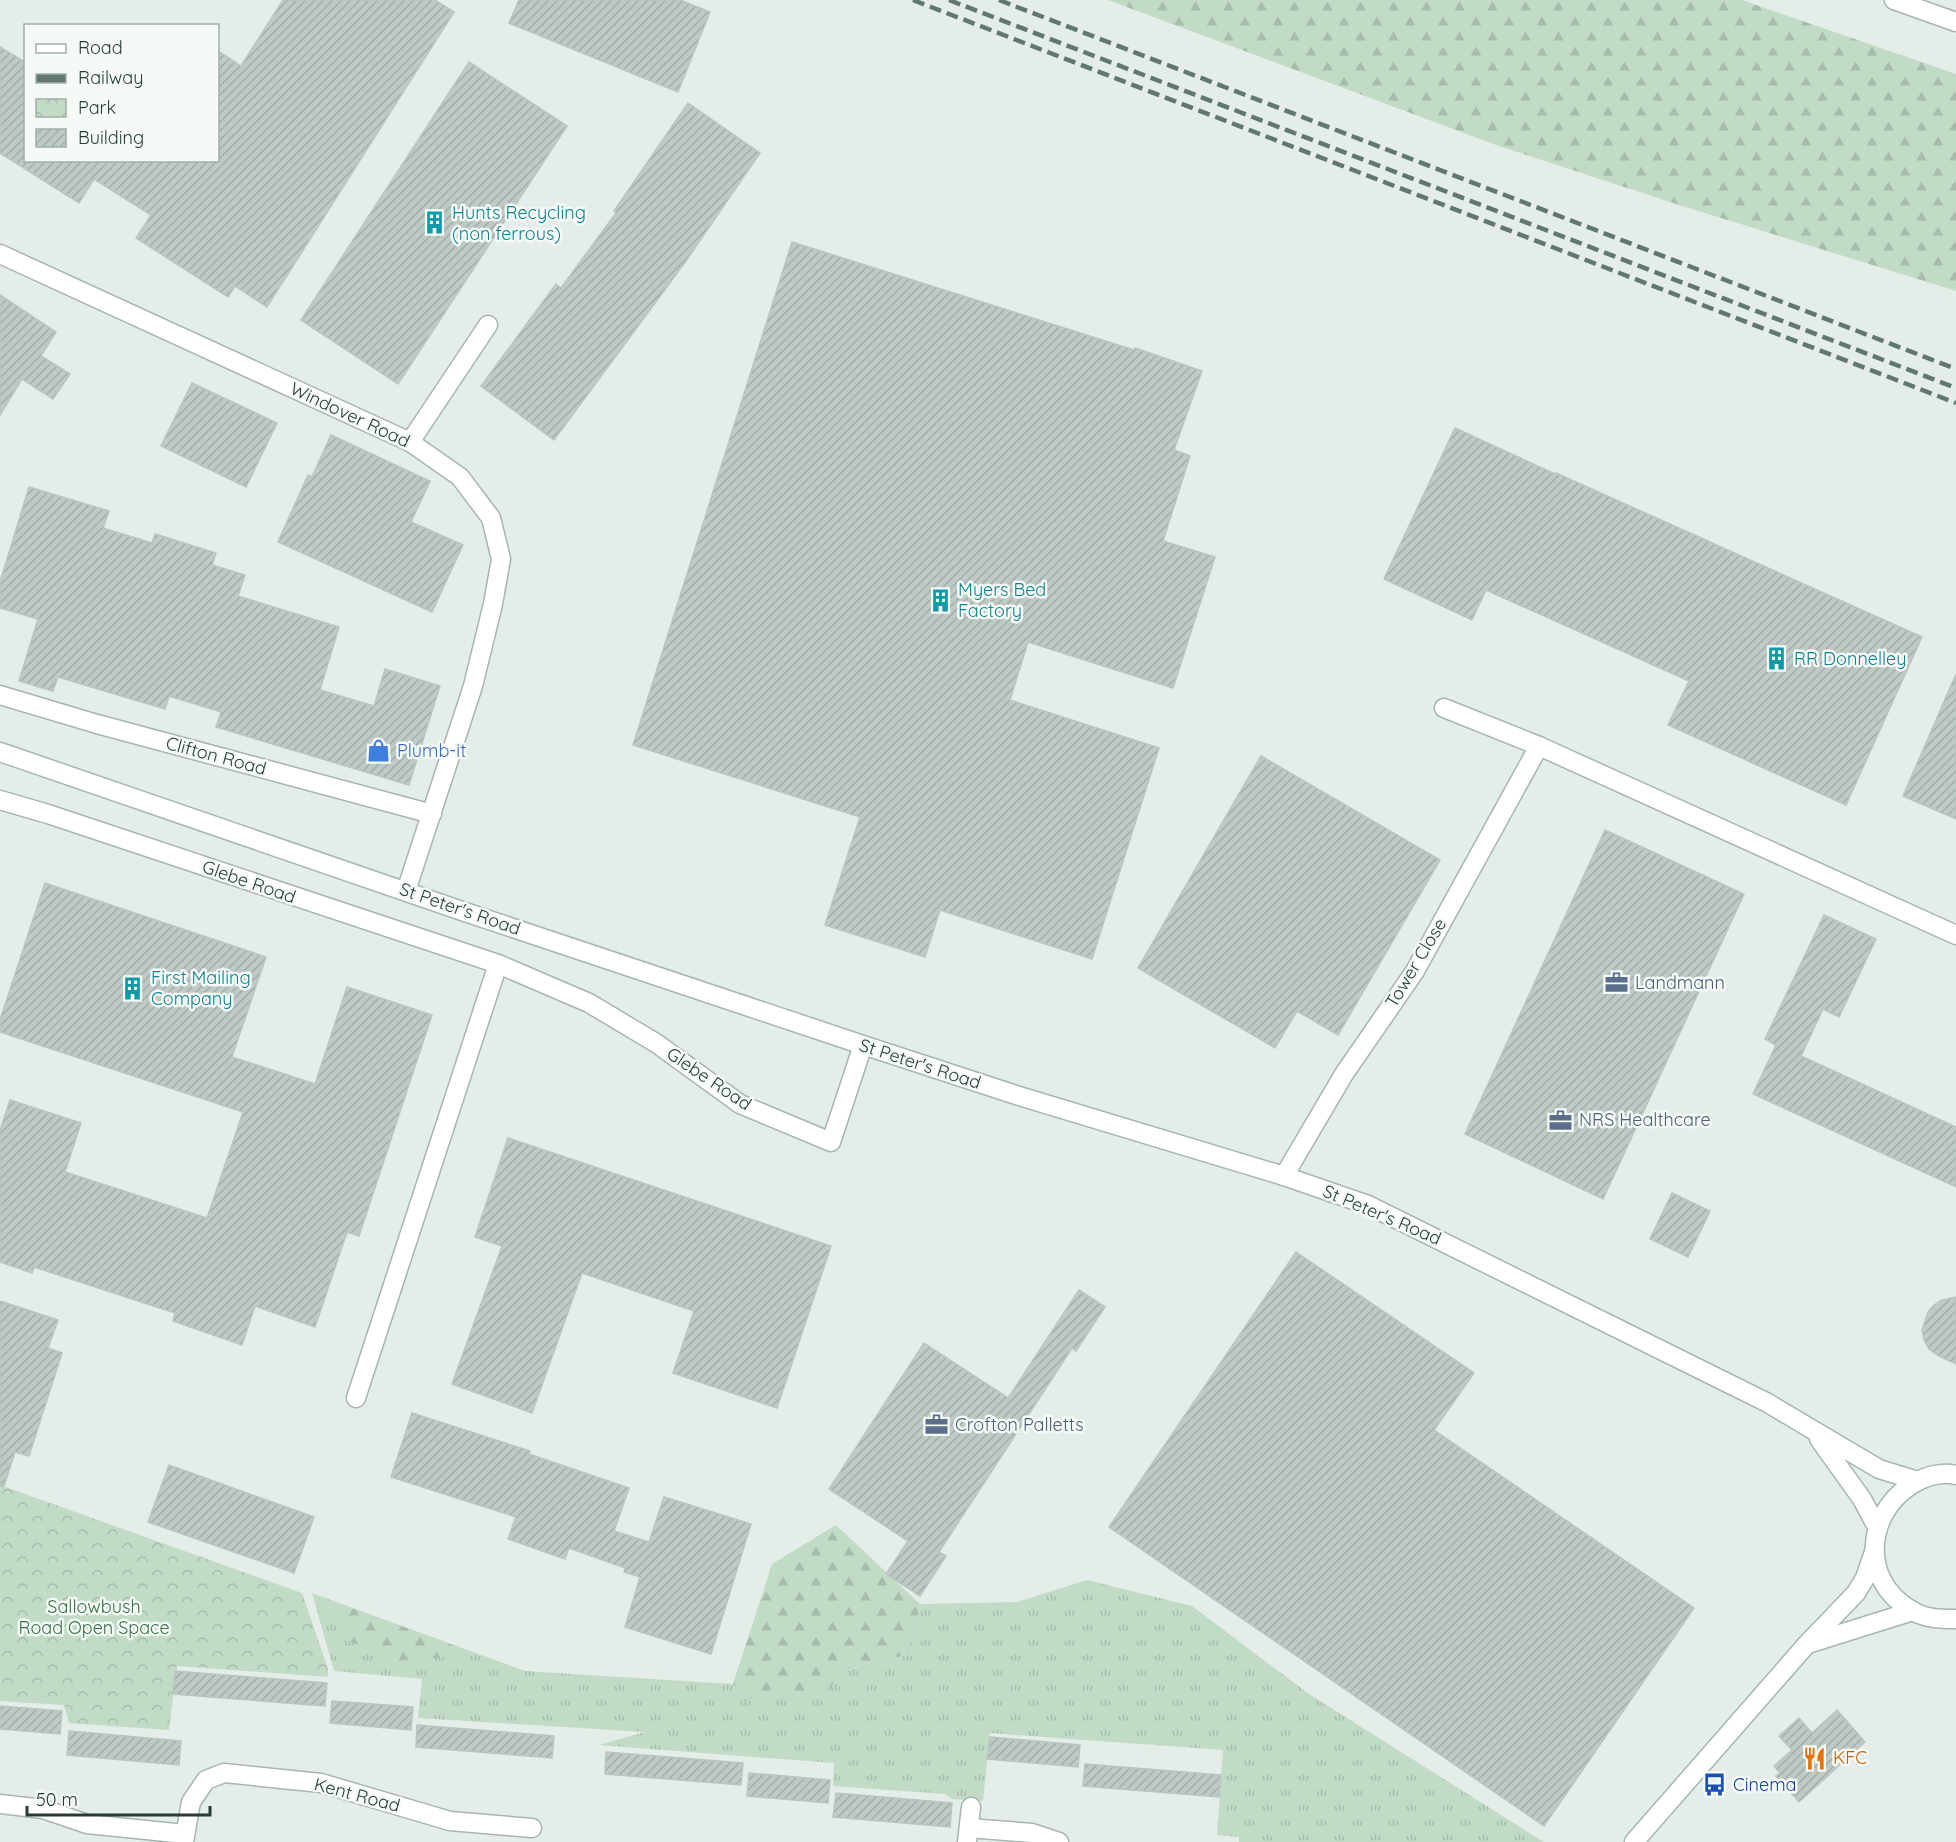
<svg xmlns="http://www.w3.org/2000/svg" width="1956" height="1842" font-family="Quicksand,sans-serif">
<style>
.grass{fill:url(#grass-tufts)}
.forest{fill:url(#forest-firs)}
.park{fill:url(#park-crowns)}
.building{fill:url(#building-hatch);stroke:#b8c6bf;stroke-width:1.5}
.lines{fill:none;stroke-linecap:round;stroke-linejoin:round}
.street-casing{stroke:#a8b5af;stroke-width:21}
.secondary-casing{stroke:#a5b7af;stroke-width:21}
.street{stroke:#fff;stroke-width:18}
.secondary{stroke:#fff;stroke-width:18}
.rail{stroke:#617870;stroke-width:4.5;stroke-dasharray:12 6;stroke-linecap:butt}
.labels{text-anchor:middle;stroke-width:5;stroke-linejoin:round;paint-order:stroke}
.culture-label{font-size:18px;fill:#0d838f;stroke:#f6faf7;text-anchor:start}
.street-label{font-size:18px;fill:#263d35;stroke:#f6faf7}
.shop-label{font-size:18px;fill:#366cbe;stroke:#f6faf7;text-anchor:start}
.service-label{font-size:18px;fill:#4e5e75;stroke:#f6faf7;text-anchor:start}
.park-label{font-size:18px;fill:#357046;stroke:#f6faf7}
.food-label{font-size:18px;fill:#c56008;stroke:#f6faf7;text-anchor:start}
.transit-label{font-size:18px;fill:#164399;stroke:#f6faf7;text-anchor:start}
</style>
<defs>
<pattern id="grass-tufts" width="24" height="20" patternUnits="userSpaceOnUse" patternTransform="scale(1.5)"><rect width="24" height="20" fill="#c1dbc6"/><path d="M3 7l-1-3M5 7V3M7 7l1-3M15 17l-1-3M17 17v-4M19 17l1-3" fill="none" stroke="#a6bdab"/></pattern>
<pattern id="forest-firs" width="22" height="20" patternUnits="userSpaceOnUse" patternTransform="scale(1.5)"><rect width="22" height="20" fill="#c1dbc6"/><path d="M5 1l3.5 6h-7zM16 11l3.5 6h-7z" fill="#a6bdab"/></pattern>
<pattern id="park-crowns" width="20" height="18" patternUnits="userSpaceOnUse" patternTransform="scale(1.5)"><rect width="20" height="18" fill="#c1dbc6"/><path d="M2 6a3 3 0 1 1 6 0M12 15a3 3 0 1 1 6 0" fill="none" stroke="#a6bdab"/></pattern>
<pattern id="building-hatch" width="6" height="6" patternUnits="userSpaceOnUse" patternTransform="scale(1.5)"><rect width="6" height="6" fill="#becac5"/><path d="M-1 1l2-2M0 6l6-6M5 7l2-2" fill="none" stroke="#a3aeaa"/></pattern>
</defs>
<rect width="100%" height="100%" fill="#e5ede9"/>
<!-- grass -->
<path class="grass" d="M 1087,1580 L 1192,1606 L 1309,1694 L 1544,1842 L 1239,1842 L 1239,1837 L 1217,1835 L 1223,1750 L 990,1733 L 983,1801 L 952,1799 L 945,1794 L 833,1786 L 834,1763 L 599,1745 L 645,1732 L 418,1718 L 422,1679 L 334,1671 L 312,1593 L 525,1671 L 733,1684 L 751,1699 L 842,1670 L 910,1654 L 920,1604 L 1017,1602 Z"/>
<!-- forest -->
<g class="forest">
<path d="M 1108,0 L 1742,0 L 1956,74 L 1956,291 L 1676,204 L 1496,145 Z"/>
<path d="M 836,1525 L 920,1604 L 910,1654 L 842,1670 L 825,1696 L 751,1699 L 733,1684 L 772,1564 Z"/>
<path d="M 340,1604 L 453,1645 L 449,1657 L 398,1660 L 349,1641 Z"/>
</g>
<!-- park -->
<path class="park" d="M 0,1485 L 302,1593 L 328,1669 L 328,1677 L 177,1666 L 169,1730 L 69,1723 L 64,1705 L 0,1701 Z"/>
<!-- building -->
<g class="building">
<path d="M 283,0 L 435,0 L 454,12 L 267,307 L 235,286 L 228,297 L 136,238 L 151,215 L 94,179 L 79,203 L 0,153 L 0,47 L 26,63 L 26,160 L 218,160 L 218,51 L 241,66 Z"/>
<path d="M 519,0 L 680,0 L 710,12 L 678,92 L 509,23 Z"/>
<path d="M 469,62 L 567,126 L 398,384 L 301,320 Z"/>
<path d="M 688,103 L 760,153 L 686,261 L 554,440 L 481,386 L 556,284 L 561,288 L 616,213 L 614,211 Z"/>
<path d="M 792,242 L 1134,350 L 1135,348 L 1202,371 L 1174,450 L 1190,456 L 1163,541 L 1215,557 L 1173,688 L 1028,642 L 1010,700 L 1159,748 L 1092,959 L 940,910 L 925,957 L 825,925 L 860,817 L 633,745 Z"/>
<path d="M 0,295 L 56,332 L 41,356 L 70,374 L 53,399 L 22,379 L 0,415 Z"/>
<path d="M 192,383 L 277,423 L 246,487 L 161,446 Z"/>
<path d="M 1455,428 L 1555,474 L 1556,473 L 1922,637 L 1846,805 L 1668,725 L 1689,681 L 1486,590 L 1472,620 L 1384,579 Z"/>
<path d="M 331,435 L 430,481 L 411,522 L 463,545 L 432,612 L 278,542 L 308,475 L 312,477 Z"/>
<path d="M 29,487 L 109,511 L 103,528 L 152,543 L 155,534 L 216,553 L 212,565 L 245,575 L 238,596 L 339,627 L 320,690 L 374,706 L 385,669 L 440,686 L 409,785 L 216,727 L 221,712 L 169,696 L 165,709 L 58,677 L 53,691 L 19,681 L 38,619 L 0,608 L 0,582 Z"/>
<path d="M 1956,674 L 1956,819 L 1903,796 Z"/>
<path d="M 1261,756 L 1440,860 L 1338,1035 L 1297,1011 L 1275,1048 L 1138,968 Z"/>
<path d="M 1605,830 L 1744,894 L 1603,1199 L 1465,1134 Z"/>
<path d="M 45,883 L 266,957 L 232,1057 L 315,1084 L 347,987 L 432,1015 L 359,1236 L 347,1232 L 315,1327 L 255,1306 L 242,1345 L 173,1321 L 175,1313 L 34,1267 L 32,1273 L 0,1262 L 0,1130 L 10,1100 L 81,1123 L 65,1172 L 207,1218 L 243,1112 L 0,1032 L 0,1020 Z"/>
<path d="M 1824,915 L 1876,939 L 1839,1017 L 1823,1009 L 1801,1056 L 1956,1127 L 1956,1187 L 1753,1094 L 1776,1045 L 1765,1039 Z"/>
<path d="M 508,1138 L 831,1246 L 777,1408 L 673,1373 L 694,1311 L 582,1273 L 532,1413 L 452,1384 L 502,1246 L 475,1237 Z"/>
<path d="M 1672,1193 L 1710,1211 L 1688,1257 L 1650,1239 Z"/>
<path d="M 1296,1252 L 1474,1373 L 1434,1430 L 1694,1608 L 1544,1826 L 1109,1527 Z"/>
<path d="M 1079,1290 L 1105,1307 L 1076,1351 L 1072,1348 L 939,1552 L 946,1556 L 920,1596 L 886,1574 L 908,1541 L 829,1489 L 924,1343 L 1008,1398 Z"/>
<path d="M 1956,1297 L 1956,1364 L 1937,1355 L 1929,1349 L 1924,1340 L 1922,1330 L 1928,1312 L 1934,1305 L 1942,1300 Z"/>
<path d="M 0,1301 L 58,1320 L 48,1348 L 62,1353 L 29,1456 L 15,1452 L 4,1486 L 0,1486 Z"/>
<path d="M 412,1413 L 530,1451 L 529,1454 L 629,1488 L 614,1531 L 649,1542 L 664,1497 L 751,1524 L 711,1654 L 625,1627 L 640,1577 L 624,1572 L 625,1568 L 569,1548 L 565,1559 L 508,1539 L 516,1517 L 391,1477 Z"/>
<path d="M 169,1465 L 314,1517 L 294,1573 L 148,1522 Z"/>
<path d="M 175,1671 L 327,1683 L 325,1706 L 173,1694 Z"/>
<path d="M 332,1701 L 413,1707 L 411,1730 L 330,1723 Z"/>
<path d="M 0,1706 L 62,1711 L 60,1734 L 0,1729 Z"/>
<path d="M 1837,1710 L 1865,1742 L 1799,1802 L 1776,1776 L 1780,1773 L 1774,1766 L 1792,1750 L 1779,1736 L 1799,1718 L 1812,1733 Z"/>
<path d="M 417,1725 L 554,1736 L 552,1758 L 416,1747 Z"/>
<path d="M 69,1731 L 181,1741 L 179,1765 L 67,1755 Z"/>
<path d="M 990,1737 L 1080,1745 L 1078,1767 L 987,1759 Z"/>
<path d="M 606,1752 L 743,1763 L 741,1785 L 605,1774 Z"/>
<path d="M 1085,1764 L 1221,1775 L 1219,1797 L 1083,1786 Z"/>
<path d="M 749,1773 L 830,1780 L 828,1803 L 747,1796 Z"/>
<path d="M 836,1793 L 952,1803 L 950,1827 L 833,1817 Z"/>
</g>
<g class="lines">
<defs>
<g id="street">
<path d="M 1894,0 L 1956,22"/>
<path d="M 0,254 L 410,442 L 460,477 L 491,518 L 501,559 L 493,604 L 473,686 L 406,891"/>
<path d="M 410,442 L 488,325"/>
<path d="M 0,695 L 97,724 L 432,814"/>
<path d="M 1444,708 L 1539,746 L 1956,935"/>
<path d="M 0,800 L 48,814 L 498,964 L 589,1003 L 656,1043 L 740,1104 L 831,1142 L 863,1045"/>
<path d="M 1284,1176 L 1344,1074 L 1415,971 L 1539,746"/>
<path d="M 356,1398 L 498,964"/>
<path d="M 0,1804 L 43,1809 L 87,1824 L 185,1834"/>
<path d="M 969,1828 L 1032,1833 L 1059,1842"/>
<path d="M 184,1842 L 191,1802 L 206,1780 L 224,1773 L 321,1783 L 450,1821 L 532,1828"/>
<path d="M 967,1842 L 971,1807"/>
</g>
<g id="secondary">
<path d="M 0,752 L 462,911 L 863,1045 L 1016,1095 L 1284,1176 L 1368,1205 L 1766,1402 L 1879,1469 L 1918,1481"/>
<path d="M 1819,1439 L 1862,1499 L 1877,1527"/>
<path d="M 1956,1475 C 1945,1472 1930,1475 1920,1480 C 1866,1506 1857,1579 1911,1610 C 1925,1619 1940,1619 1956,1619"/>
<path d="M 1811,1643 L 1913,1611"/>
<path d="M 1634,1842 L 1807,1644 L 1856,1593 L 1865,1578 L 1874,1552"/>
</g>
</defs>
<!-- street casing -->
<use href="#street" class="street-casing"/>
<!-- secondary casing -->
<use href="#secondary" class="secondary-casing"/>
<!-- street -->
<use href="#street" class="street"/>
<!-- secondary -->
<use href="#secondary" class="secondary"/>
<!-- rail -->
<g class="rail">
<path d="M 913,0 L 1956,403"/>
<path d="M 949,0 L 1956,388"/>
<path d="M 999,0 L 1956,369"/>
</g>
</g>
<!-- icons -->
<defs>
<symbol id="building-bare" viewBox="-9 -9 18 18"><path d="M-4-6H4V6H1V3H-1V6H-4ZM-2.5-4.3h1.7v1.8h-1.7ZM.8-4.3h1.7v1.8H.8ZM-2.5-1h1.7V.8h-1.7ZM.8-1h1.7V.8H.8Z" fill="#0f9aa8" stroke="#f6faf7" stroke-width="2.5" paint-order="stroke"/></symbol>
<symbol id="shop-bare" viewBox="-9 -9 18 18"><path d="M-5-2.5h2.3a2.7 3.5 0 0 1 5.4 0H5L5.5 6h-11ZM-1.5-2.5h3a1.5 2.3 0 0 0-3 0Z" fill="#3f7fe0" stroke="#f6faf7" stroke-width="2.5" paint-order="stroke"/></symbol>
<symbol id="office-bare" viewBox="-9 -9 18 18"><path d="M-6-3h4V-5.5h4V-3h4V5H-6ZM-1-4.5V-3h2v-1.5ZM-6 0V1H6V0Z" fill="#5c6f8a" stroke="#f6faf7" stroke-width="2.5" paint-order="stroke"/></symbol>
<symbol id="restaurant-bare" viewBox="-9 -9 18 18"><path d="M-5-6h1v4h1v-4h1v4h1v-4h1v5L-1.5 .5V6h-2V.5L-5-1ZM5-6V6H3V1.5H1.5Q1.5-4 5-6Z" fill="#e8710a" stroke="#f6faf7" stroke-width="2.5" paint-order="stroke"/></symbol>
<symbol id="bus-bare" viewBox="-9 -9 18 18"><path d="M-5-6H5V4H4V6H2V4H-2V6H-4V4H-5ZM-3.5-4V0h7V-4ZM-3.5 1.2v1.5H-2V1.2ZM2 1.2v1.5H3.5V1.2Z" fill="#1a4fb4" stroke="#f6faf7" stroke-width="2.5" paint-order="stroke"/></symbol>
</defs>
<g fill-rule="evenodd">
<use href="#building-bare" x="418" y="206" width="33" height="33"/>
<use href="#building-bare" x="924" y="584" width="33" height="33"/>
<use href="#building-bare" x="1760" y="642" width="33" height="33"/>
<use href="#shop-bare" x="362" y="734" width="33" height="33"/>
<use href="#office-bare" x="1600" y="966" width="33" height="33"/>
<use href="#building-bare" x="116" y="972" width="33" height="33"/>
<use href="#office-bare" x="1544" y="1104" width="33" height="33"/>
<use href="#office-bare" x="920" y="1408" width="33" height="33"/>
<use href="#restaurant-bare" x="1798" y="1742" width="33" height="33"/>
<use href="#bus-bare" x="1698" y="1768" width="33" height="33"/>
</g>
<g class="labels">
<!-- culture labels -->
<g class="culture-label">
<text x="452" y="219">Hunts Recycling<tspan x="452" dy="21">(non ferrous)</tspan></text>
<text x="958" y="596">Myers Bed<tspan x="958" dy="21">Factory</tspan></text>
<text x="1794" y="665">RR Donnelley</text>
<text x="151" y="984">First Mailing<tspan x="151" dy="21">Company</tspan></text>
</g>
<!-- street labels -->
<g class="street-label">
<text transform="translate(350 415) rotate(25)" y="6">Windover Road</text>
<text transform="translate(216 756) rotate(15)" y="6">Clifton Road</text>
<text transform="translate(249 882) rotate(19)" y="6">Glebe Road</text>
<text transform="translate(460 909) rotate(19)" y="6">St Peter's Road</text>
<text transform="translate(1416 963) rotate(-59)" y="6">Tower Close</text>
<text transform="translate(920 1064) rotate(18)" y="6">St Peter's Road</text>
<text transform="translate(709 1079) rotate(34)" y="6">Glebe Road</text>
<text transform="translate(1382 1215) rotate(23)" y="6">St Peter's Road</text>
<text transform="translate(357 1795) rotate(15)" y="6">Kent Road</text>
</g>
<!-- shop labels -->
<g class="shop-label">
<text x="397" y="757">Plumb-it</text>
</g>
<!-- service labels -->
<g class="service-label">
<text x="1635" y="989">Landmann</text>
<text x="1579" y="1126">NRS Healthcare</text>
<text x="955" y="1431">Crofton Palletts</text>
</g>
<!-- park labels -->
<g class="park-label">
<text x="94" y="1613">Sallowbush<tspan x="94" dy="21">Road Open Space</tspan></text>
</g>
<!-- food labels -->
<g class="food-label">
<text x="1833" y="1764">KFC</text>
</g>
<!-- transit labels -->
<g class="transit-label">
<text x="1733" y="1791">Cinema</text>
</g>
</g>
<!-- legend -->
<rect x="24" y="24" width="195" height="138" fill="#f6faf7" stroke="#a3aea9" stroke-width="1.5"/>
<rect x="36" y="44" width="30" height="9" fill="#ffffff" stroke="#a3aea9" stroke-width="1.5"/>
<text x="78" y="54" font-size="18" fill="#263d35">Road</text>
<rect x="36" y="74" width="30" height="9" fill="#617870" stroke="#a3aea9" stroke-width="1.5"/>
<text x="78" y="84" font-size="18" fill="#263d35">Railway</text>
<rect x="36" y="99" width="30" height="18" fill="url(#park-crowns)" stroke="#a3aea9" stroke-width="1.5"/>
<text x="78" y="114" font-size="18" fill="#263d35">Park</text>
<rect x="36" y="129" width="30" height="18" fill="url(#building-hatch)" stroke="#a3aea9" stroke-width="1.5"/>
<text x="78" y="144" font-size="18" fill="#263d35">Building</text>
<!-- scale -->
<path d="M27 1806v9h183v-9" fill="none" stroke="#263d35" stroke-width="3"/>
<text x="36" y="1806" font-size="18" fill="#263d35" stroke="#f6faf7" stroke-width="4.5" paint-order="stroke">50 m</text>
</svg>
